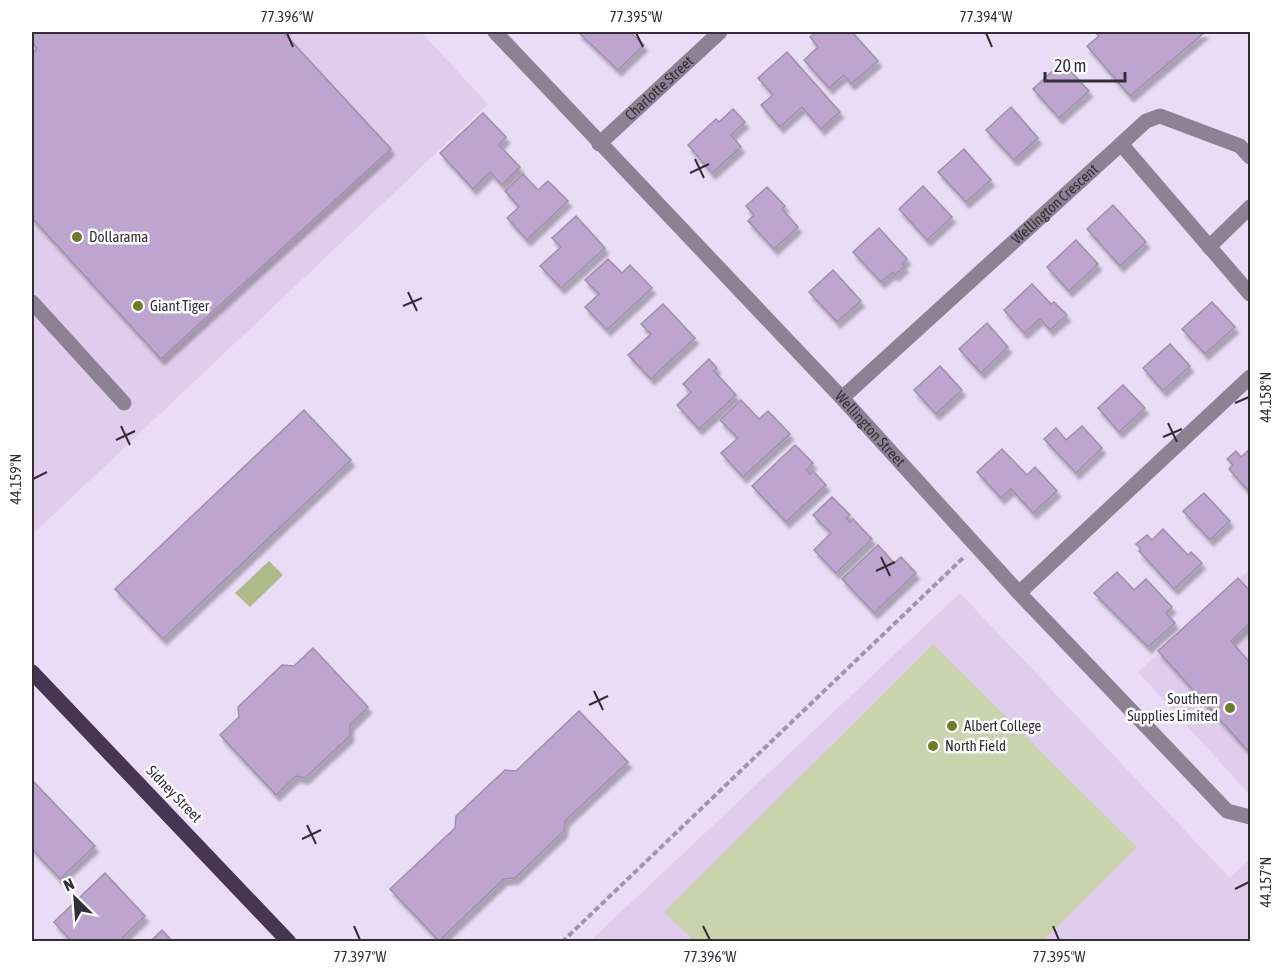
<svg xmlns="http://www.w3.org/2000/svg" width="1282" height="973" font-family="'Asap Condensed',sans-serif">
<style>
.built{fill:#e0cdee}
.green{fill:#cad3ae}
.water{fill:#aeba8a}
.building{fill:#bea5d0;stroke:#9e90a8;stroke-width:1.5;filter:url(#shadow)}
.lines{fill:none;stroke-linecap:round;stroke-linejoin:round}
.path{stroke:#a096a9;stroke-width:4;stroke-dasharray:6 3;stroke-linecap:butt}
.minor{stroke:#8c8294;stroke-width:15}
.major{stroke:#473554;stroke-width:15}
.ticks{fill:none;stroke:#332e38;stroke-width:2}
.poi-dot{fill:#6d7c2a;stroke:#fff;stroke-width:2}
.labels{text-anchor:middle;stroke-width:5;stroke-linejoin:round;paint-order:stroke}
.street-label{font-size:15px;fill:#332e38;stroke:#fff}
.poi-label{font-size:15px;fill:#332e38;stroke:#fff;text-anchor:start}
.neatline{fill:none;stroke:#332e38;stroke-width:2}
.ticks-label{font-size:15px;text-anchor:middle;fill:#332e38}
</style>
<defs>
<filter id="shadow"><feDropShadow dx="3.5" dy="6" stdDeviation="1.5" flood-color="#0004"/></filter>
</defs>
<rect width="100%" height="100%" fill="#eadcf6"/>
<!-- built -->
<g class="built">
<path d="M 32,32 L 421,32 L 488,104 L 32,535 Z"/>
<path d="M 1250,569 L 1250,795 L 1138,672 Z"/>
<path d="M 960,593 L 1230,878 L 1250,859 L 1250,941 L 589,942 Z"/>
</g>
<!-- green -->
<path class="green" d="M 933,644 L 1137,847 L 1043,941 L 694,941 L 664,912 Z"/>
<!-- water -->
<path class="water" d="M 269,561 L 283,575 L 250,607 L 235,593 Z"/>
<!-- building -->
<g class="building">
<path d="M 32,32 L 283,32 L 391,149 L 161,359 L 32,218 L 32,54 L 37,49 L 32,42 Z"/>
<path d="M 578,32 L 630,32 L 644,45 L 618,70 Z"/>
<path d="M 817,32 L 852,32 L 878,61 L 851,84 L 844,75 L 829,88 L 804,60 L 818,47 L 810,37 Z"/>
<path d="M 1095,32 L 1205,32 L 1130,96 L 1087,46 L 1099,36 Z"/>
<path d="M 787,52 L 840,112 L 821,129 L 802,107 L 780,127 L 761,105 L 773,95 L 758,78 Z"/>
<path d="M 1062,62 L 1089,91 L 1059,118 L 1033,89 Z"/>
<path d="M 1011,107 L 1038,138 L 1014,160 L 986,130 Z"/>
<path d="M 733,109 L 745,122 L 731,135 L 741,147 L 712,173 L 688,145 L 716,119 L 719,122 Z"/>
<path d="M 483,113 L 506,137 L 499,145 L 520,167 L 502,185 L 490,172 L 473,189 L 440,153 Z"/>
<path d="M 964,149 L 991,180 L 966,202 L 938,172 Z"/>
<path d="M 523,174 L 538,190 L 548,181 L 568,201 L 527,240 L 507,218 L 519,207 L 505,191 Z"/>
<path d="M 923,186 L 952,217 L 927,240 L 899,209 Z"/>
<path d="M 767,187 L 785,206 L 782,209 L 798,227 L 774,249 L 748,221 L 754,215 L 746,206 Z"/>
<path d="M 1113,205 L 1146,242 L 1120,266 L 1087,229 Z"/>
<path d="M 576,216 L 605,248 L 561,288 L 540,266 L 561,247 L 552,238 Z"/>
<path d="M 879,228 L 907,259 L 902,263 L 905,266 L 895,275 L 893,272 L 881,282 L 853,252 Z"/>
<path d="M 1076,240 L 1098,264 L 1069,291 L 1047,267 Z"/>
<path d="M 608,259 L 622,273 L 630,265 L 652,288 L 607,330 L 585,307 L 599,294 L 585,280 Z"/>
<path d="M 833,270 L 861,301 L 837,322 L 809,292 Z"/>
<path d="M 1032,284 L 1051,304 L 1054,302 L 1067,315 L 1050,330 L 1040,319 L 1024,333 L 1004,310 Z"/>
<path d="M 1212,302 L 1235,327 L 1205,354 L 1182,329 Z"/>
<path d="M 663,304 L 695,338 L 651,379 L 628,355 L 651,334 L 641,324 Z"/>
<path d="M 987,323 L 1008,347 L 981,373 L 959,349 Z"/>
<path d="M 1170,344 L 1190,366 L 1163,391 L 1143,368 Z"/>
<path d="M 709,359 L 717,368 L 714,371 L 736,395 L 699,429 L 677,405 L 691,392 L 683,384 Z"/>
<path d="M 940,366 L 962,390 L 936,414 L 914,390 Z"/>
<path d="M 1123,385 L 1145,408 L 1119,432 L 1098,408 Z"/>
<path d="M 741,400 L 759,419 L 768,411 L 790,434 L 743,477 L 721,453 L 738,438 L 720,420 Z"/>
<path d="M 304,410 L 351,460 L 163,639 L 115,589 Z"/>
<path d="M 1082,426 L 1102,448 L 1076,473 L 1044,439 L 1056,428 L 1066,440 Z"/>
<path d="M 795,445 L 813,463 L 806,470 L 810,474 L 813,471 L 826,485 L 786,522 L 752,486 Z"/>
<path d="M 1002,449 L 1027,475 L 1035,467 L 1057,491 L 1033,513 L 1011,489 L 1001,498 L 977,472 Z"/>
<path d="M 1250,449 L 1250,493 L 1229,469 L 1233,465 L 1227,459 L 1236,451 L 1241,457 Z"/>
<path d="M 1204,493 L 1230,521 L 1210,540 L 1183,511 Z"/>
<path d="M 832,497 L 850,515 L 846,518 L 850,522 L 853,519 L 872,539 L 836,573 L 814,550 L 831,533 L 813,515 Z"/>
<path d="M 1163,529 L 1188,555 L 1191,552 L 1202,563 L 1174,589 L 1139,551 L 1141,549 L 1136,544 L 1147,535 L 1152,540 Z"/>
<path d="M 878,545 L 894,563 L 901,557 L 916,573 L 874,613 L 842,579 Z"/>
<path d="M 1117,572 L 1134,590 L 1146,579 L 1172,607 L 1166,613 L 1175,623 L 1148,647 L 1094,593 Z"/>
<path d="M 1238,578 L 1250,591 L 1250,623 L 1231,641 L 1250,663 L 1250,753 L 1158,651 Z"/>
<path d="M 313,648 L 368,707 L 350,725 L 350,736 L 305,778 L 296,776 L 276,795 L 220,735 L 239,717 L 238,707 L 282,665 L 294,666 Z"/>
<path d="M 579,711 L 628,762 L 565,821 L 564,831 L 515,878 L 504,879 L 439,941 L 390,889 L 455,828 L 456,816 L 505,770 L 516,771 Z"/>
<path d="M 32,780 L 95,846 L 60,879 L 32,849 Z"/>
<path d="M 105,873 L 145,916 L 118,942 L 72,942 L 54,922 Z"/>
<path d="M 162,930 L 173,942 L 150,942 Z"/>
</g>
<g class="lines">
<!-- path -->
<path class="path" d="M 562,942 L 963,558"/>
<!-- minor -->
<g class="minor">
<path id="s1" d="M 495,32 L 842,398 L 1019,593 L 1227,811 L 1250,817"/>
<path id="s2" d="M 599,144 L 720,32"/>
<path d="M 1121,144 L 1146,121 L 1160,116 L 1240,146 L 1250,157"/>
<path d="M 1209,247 L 1250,207"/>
<path d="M 32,302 L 124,403"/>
<path id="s3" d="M 842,398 L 1121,144 L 1250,294"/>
<path d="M 1019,593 L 1250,377"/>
</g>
<!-- major -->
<path class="major" d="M 32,672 L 289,942"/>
</g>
<!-- ticks -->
<path class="ticks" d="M 287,33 L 293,47M 636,33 L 643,47M 986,33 L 992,47M 695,159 L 704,178M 690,173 L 709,164M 408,292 L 417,311M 403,306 L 422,298M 1235,403 L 1249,397M 1168,423 L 1177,442M 121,426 L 130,445M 1163,437 L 1182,429M 116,440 L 135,431M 33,479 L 47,472M 881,557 L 890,576M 876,571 L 895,562M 594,691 L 603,710M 589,705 L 608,696M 307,825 L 316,844M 302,839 L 321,830M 1235,889 L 1249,882M 354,926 L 360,940M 703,926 L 710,940M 1053,926 L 1059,940"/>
<!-- markers -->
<g class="poi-dot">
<circle cx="77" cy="237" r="6"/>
<circle cx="138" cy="306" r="6"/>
<circle cx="1230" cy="708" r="6"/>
<circle cx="952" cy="726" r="6"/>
<circle cx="933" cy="746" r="6"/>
</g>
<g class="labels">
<!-- street labels -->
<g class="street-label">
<text dy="5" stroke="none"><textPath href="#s2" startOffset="82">Charlotte Street</textPath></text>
<text dy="5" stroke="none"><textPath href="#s3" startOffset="288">Wellington Crescent</textPath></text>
<text dy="5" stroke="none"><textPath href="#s1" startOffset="546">Wellington Street</textPath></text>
<text transform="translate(174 794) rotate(46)" y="5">Sidney Street</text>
</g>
<!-- poi labels -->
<g class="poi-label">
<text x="89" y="242">Dollarama</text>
<text x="150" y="311">Giant Tiger</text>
<text x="1218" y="704" text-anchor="end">Southern<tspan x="1218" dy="17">Supplies Limited</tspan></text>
<text x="964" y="731">Albert College</text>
<text x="945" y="751">North Field</text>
</g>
</g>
<!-- border -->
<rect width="1282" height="973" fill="none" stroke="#ffffff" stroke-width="66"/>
<!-- north arrow -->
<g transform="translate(75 898) rotate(335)" stroke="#ffffff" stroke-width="4.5" paint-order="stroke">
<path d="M0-4.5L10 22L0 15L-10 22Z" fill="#332e38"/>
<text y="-9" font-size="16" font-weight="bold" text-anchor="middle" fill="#332e38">N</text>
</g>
<!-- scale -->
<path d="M1045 72v9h80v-9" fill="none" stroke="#332e38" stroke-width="3"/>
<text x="1054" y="72" font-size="18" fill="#332e38" stroke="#ffffff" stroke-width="4.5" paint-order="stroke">20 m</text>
<rect x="33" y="33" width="1216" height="907" class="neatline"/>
<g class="ticks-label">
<text x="287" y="22">77.396°W</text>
<text x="636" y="22">77.395°W</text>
<text x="986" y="22">77.394°W</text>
<text transform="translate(1266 397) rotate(-90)" y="5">44.158°N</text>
<text transform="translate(16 479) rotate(-90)" y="5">44.159°N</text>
<text transform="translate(1266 882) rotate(-90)" y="5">44.157°N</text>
<text x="360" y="962">77.397°W</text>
<text x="710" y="962">77.396°W</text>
<text x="1059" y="962">77.395°W</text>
</g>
</svg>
